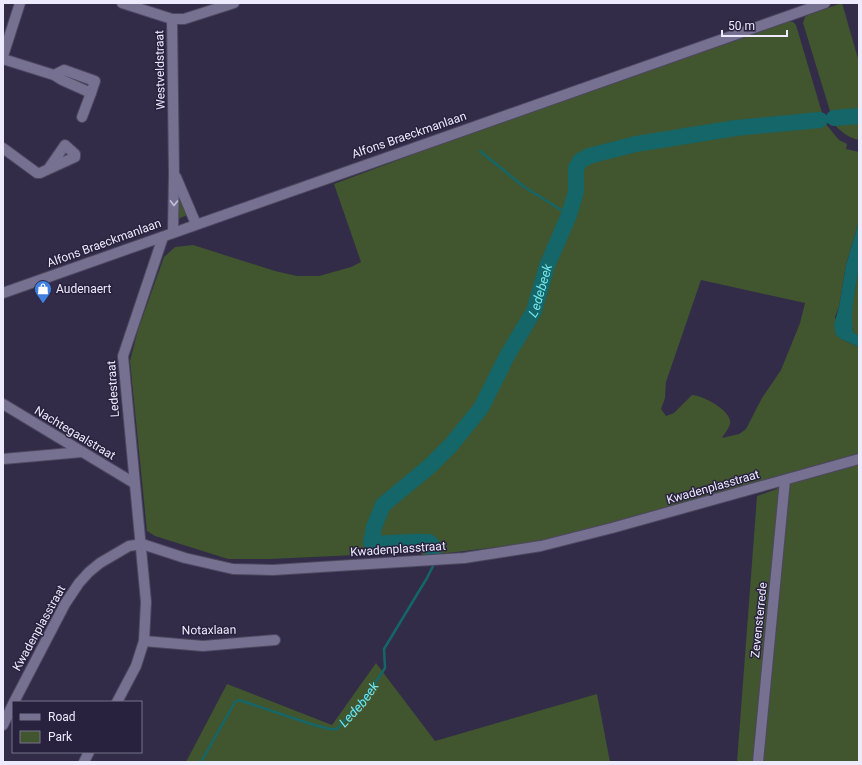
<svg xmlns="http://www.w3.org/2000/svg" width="862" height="765" font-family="Roboto,sans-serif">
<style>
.green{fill:#41552e;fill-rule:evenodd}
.water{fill:#146669}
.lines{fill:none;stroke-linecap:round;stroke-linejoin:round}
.stream{stroke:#146669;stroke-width:2.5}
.river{stroke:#146669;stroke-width:16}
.minor-casing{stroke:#4d4760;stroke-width:12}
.minor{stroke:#777191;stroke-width:10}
.oneway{stroke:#c4c0d7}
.labels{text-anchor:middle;stroke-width:3;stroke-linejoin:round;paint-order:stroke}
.street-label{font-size:12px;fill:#edeafd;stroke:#28223e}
.poi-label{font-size:12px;fill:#edeafd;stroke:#28223e;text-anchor:start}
.water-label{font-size:13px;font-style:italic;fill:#75e6eb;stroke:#28223e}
</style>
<rect width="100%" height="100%" fill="#322c48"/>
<!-- green -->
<g class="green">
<path d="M 842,3 L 859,62 L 859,140 C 849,138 841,132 834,124 L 803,23 L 805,17 L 808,15 Z"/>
<path d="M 789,21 L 793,22 L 796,25 L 825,123 L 839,140 L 847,144 L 846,149 L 859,152 L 859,221 L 846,265 L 839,307 L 835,317 L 841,339 L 859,347 L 859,762 L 737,762 L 757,496 L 777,489 L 773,478 L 637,518 L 540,542 L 423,556 L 419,548 C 395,546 378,545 356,555 L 270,559 L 228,559 L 155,536 L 147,531 L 130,361 L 138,330 L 164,257 L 175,247 L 193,245 L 275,271 L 297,276 L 319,276 L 351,267 L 361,262 L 334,184 L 502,121 L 624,80 L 674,61 ZM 701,280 L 805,303 L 800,323 L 781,370 L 762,398 L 746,429 L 739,434 L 722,438 C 724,434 729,429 730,424 C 733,411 702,395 692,395 L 674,413 L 666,416 L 661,409 L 665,398 L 666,382 Z"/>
<path d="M 177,189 L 187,215 L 178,219 L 177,218 Z"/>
<path d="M 859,266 L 859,336 L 853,332 L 851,323 L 853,301 Z"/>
<path d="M 376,663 L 435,741 L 597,694 L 610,762 L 186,762 L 227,684 L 332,725 Z"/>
</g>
<!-- water -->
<path class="water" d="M 859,221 C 859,236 861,251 859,266 C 856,288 850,310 853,332 L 859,336 L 859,347 L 841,339 L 836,335 L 834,325 L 839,307 L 846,265 Z"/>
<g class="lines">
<!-- stream -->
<g class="stream">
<path d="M 480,151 L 523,186 L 569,215"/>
<path id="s1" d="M 201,762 L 235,702 L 239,700 L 314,725 L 330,729 L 337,729 L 363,701 L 385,668 L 384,649 L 427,578 L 433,566"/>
</g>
<!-- river -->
<g class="river">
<path d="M 834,118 L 859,116"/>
<path id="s2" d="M 433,553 L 434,547 L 429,542 C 410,541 391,544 371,543 L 374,527 L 383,505 L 430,466 L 451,445 L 481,408 L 507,356 L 534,311 L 547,266 L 569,215 L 576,192 L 576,168 L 580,161 L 589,156 L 636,144 L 736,128 L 820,120"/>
</g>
<defs>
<g id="minor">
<path d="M 122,3 L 172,19 L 184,19 L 234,3"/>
<path d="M 172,19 L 174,174 L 173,232"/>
<path d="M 3,56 L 20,3"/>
<path d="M 3,59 L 54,75 L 62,80 L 91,93 L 95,81 L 64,70 L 54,75"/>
<path d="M 82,117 L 91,93"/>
<path d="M 3,148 L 37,173 L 40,173 L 75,157 L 75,154 L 65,145 L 49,168"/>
<path d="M 176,177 L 196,224"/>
<path d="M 3,293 L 825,3"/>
<path d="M 3,404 L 134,483"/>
<path d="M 3,459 L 82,452"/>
<path d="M 144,641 L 203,646 L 275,640"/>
<path d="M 14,702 L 65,604 L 79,583 L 89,572 L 100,563 L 129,546 L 142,544 L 185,558 L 233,569 L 273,570 L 464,558 L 541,546 L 612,528 L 859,459"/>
<path d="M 117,702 L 136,666 L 144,641 L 146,602 L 123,356 L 163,237"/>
<path d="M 3,725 L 13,704"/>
<path d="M 84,762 L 89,752"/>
<path d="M 758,762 L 785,480"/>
</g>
</defs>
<!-- minor casing -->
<use href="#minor" class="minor-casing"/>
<!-- minor -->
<use href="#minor" class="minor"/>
</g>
<!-- one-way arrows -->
<defs><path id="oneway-chevron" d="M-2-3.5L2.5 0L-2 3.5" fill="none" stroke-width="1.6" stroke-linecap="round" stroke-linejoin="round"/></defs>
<use class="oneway" href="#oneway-chevron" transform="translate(174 203) rotate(91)"/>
<!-- icons -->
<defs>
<symbol id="shop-pin" viewBox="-11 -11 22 30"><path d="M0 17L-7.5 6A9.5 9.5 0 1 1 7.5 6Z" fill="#3f7fe0" stroke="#28223e"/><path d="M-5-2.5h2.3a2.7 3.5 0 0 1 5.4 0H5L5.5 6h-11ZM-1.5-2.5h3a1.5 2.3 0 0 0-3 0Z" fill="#fff"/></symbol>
</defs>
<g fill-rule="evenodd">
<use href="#shop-pin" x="33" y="279" width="20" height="27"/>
</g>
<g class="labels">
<!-- street labels -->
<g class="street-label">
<text transform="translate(160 70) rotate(-91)" y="4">Westveldstraat</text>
<text transform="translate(409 135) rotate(-19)" y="4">Alfons Braeckmanlaan</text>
<text transform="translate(104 243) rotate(-20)" y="4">Alfons Braeckmanlaan</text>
<text transform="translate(113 389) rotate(-94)" y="4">Ledestraat</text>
<text transform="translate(75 433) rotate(31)" y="4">Nachtegaalstraat</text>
<text transform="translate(713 487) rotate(-16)" y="4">Kwadenplasstraat</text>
<text transform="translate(398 549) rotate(-4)" y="4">Kwadenplasstraat</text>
<text transform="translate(759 620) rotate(-84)" y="4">Zevensterrede</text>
<text transform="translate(39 628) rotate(-61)" y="4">Kwadenplasstraat</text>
<text transform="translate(209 630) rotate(-1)" y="4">Notaxlaan</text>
</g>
<!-- poi labels -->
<g class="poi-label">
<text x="56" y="293">Audenaert</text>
</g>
<!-- water labels -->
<g class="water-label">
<text dy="5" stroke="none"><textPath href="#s2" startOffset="382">Ledebeek</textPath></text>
<text dy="5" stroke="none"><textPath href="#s1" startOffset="209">Ledebeek</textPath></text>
</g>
</g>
<!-- border -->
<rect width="862" height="765" fill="none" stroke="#edeafd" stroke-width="8"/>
<!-- legend -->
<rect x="12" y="701" width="130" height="52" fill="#28223e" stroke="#77728a"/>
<rect x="20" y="714" width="20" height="6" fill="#777191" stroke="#77728a"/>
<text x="48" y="721" font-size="12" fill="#edeafd">Road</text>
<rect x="20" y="731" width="20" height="12" fill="#41552e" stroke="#77728a"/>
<text x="48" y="741" font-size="12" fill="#edeafd">Park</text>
<!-- scale -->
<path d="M722 30v6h65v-6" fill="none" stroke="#edeafd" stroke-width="2"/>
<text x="728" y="30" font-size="12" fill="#edeafd" stroke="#28223e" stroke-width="3" paint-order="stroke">50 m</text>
</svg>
